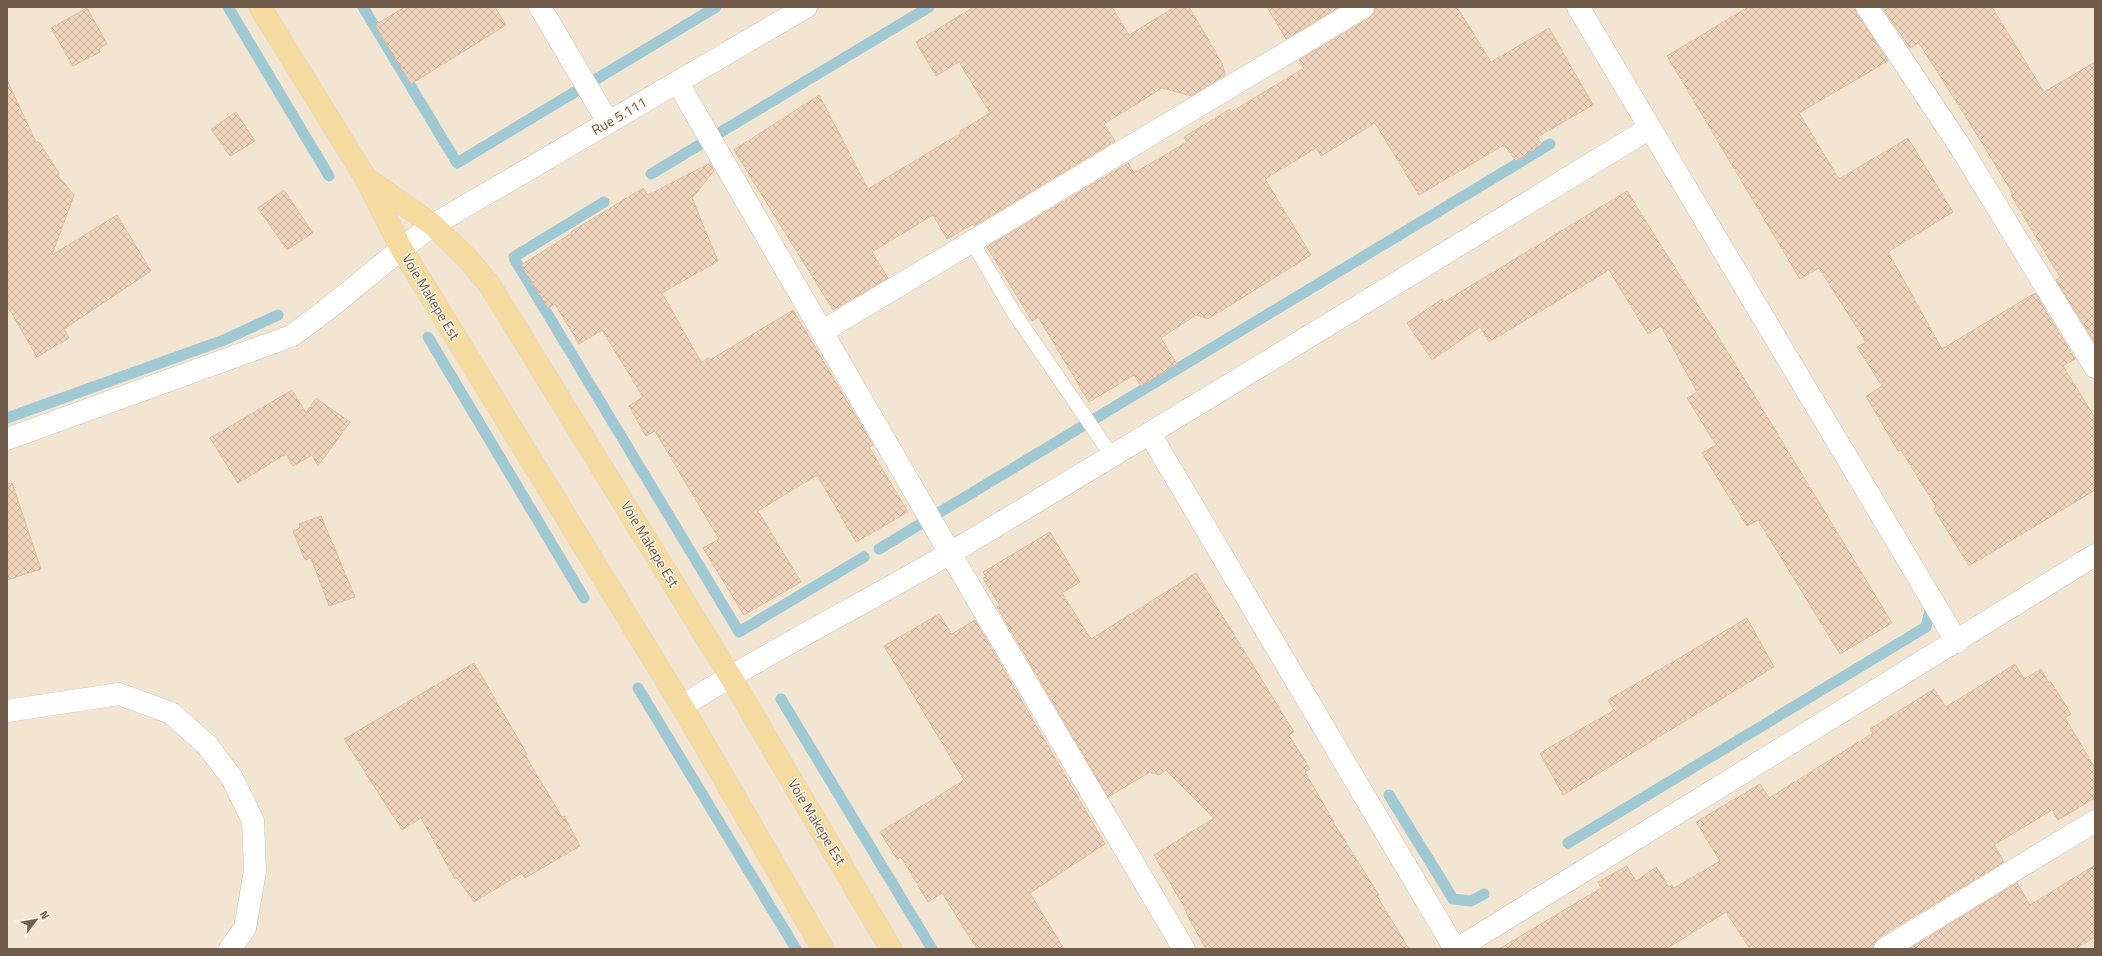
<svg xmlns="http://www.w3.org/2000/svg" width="2102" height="956" font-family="'Titillium Web',sans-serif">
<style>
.residential{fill:#f2e6d3}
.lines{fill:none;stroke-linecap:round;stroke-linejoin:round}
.stream{stroke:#a0c9d4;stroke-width:11}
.building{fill:url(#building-cross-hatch);stroke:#e0bc9e}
.lane-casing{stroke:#cebeae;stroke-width:15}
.street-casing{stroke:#cebeae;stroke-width:23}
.primary-casing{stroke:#dad4d0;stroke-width:23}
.lane{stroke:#fff;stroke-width:14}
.street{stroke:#fff;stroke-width:22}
.primary{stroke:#f6dba0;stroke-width:22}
.labels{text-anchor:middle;stroke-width:3;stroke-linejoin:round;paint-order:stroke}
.street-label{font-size:14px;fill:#715b4b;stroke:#fef7ea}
</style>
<defs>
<pattern id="building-cross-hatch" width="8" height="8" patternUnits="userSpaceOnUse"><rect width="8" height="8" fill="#eed4bd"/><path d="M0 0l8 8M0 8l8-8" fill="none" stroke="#c5af9c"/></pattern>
</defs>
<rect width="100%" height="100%" fill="#fbf3e4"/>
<!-- residential -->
<rect class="residential" x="7" y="7" width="2088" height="942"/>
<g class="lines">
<!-- stream -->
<g class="stream">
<path d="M 228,7 L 329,176"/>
<path d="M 363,7 L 457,163 L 716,7"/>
<path d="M 651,174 L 929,7"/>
<path d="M 604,202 L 514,257 L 515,260 L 739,632 L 864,557"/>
<path d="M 428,337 L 584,598"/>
<path d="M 7,418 L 224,340 L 278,315"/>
<path d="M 879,549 L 1550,144"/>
<path d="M 638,688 L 796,949"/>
<path d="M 781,699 L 932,949"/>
<path d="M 1389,795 L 1453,899 L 1471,901 L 1484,894"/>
<path d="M 1568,843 L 1926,627 L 1932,602"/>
</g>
</g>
<!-- building -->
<g class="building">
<path d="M 405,7 L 495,7 L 506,25 L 411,84 L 375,25 Z"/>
<path d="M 974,7 L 1112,7 L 1129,35 L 1175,7 L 1189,7 L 1222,63 L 1225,75 L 1191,96 L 1162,88 L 1104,124 L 1115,141 L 974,226 L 973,224 L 947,239 L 933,215 L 872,252 L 888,278 L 833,310 L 734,150 L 819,95 L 868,189 L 961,133 L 960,131 L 990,113 L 959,62 L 936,76 L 916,42 Z"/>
<path d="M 1267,7 L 1339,7 L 1286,39 Z"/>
<path d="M 1375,7 L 1457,7 L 1491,62 L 1549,28 L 1593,105 L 1537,137 L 1542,144 L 1516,161 L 1504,145 L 1419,195 L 1375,123 L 1321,156 L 1316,148 L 1265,179 L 1311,255 L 1208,319 L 1196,315 L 1161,338 L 1177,364 L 1141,386 L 1134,375 L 1089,402 L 1038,317 L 1032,321 L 987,247 L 1128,163 L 1134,173 L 1187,142 L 1184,137 L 1230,109 L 1231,112 L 1304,68 L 1299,60 L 1369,18 L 1374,13 Z"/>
<path d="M 1748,7 L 1855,7 L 1857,14 L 1888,61 L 1799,113 L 1839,179 L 1908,138 L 1953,212 L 1888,252 L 1942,349 L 2035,293 L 2075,359 L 2063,366 L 2095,418 L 2095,490 L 1969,566 L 1934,509 L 1936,507 L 1901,450 L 1898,451 L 1866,396 L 1882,386 L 1857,347 L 1866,342 L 1819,268 L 1800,279 L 1667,56 Z"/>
<path d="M 1882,7 L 1992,7 L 2044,92 L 2095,62 L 2095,343 L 2056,280 L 2060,277 L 2011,195 L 2013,194 L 1969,122 L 1919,43 L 1910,48 Z"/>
<path d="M 87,8 L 107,44 L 99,48 L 100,52 L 73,66 L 51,28 Z"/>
<path d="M 7,80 L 36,142 L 39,142 L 59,173 L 58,176 L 74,195 L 52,255 L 117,215 L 151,271 L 64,329 L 69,338 L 37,357 L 7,305 Z"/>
<path d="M 236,112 L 255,141 L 230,156 L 211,129 Z"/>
<path d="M 710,163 L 714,171 L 692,198 L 718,261 L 662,293 L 701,362 L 709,358 L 710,360 L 793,310 L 873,445 L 869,447 L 908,512 L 856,542 L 817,475 L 758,511 L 801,582 L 744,615 L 703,548 L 719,539 L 655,431 L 646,436 L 629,406 L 643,397 L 602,330 L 579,344 L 555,304 L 548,308 L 521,265 L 572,233 L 571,232 L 643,188 L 648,195 Z"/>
<path d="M 284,190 L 313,233 L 287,250 L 258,208 Z"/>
<path d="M 1627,191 L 1734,362 L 1892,623 L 1840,654 L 1758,520 L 1747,526 L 1702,453 L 1716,445 L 1687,398 L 1697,392 L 1661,326 L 1648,334 L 1609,270 L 1489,342 L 1480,327 L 1432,360 L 1407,323 L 1442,299 L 1444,302 Z"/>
<path d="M 292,390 L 306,413 L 316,398 L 350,422 L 318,466 L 312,455 L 293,466 L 286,454 L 238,483 L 210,438 Z"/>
<path d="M 12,483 L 41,569 L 7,580 L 7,484 Z"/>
<path d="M 321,516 L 355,597 L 329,606 L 311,558 L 305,560 L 293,531 L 300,528 L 299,524 Z"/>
<path d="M 1050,532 L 1080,582 L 1062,593 L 1091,639 L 1196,573 L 1294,732 L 1289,735 L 1310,769 L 1305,772 L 1334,822 L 1333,822 L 1379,895 L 1377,896 L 1409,949 L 1206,949 L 1186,913 L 1187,912 L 1154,855 L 1214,818 L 1166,770 L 1159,775 L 1150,772 L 1108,797 L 997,607 L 1000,606 L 983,578 L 986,577 L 983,572 Z"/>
<path d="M 939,614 L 952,634 L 975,620 L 1105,844 L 1030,893 L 1064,949 L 977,949 L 942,893 L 928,902 L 901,857 L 897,859 L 880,832 L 964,780 L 884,646 Z"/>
<path d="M 1747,618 L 1774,667 L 1563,795 L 1540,753 L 1614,710 L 1608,700 Z"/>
<path d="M 474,663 L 527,754 L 525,755 L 562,817 L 564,816 L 580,846 L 525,878 L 522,873 L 474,902 L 457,878 L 455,879 L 421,818 L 402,830 L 344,739 Z"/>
<path d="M 2015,664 L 2024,679 L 2041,669 L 2049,683 L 2051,682 L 2071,714 L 2065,718 L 2095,768 L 2095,798 L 2058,820 L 2052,810 L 1994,845 L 2004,862 L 1878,938 L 1874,943 L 1873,949 L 1750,949 L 1726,912 L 1666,949 L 1499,949 L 1601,888 L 1598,882 L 1627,866 L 1636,881 L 1656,867 L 1669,887 L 1672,885 L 1674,888 L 1720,861 L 1696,822 L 1760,784 L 1769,798 L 1873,733 L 1870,729 L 1934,689 L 1946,707 Z"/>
<path d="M 2095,865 L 2095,937 L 2075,949 L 1909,949 L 2017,883 L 2030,905 Z"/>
</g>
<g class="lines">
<defs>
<path id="lane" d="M 972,242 L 1014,313 L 1112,456"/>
<g id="street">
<path d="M 540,7 L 608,122"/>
<path d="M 1578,7 L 1957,642"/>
<path d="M 1867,7 L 1961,148 L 2095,367"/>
<path d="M 678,83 L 950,553 L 1184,949"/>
<path d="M 823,331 L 1363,7"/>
<path d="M 1150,434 L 1455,949"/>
<path d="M 7,439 L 291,336 C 341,302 384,260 433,225 L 806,7"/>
<path d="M 682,706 C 771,650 866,603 957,549 C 1189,411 1419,269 1650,128"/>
<path d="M 7,711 L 119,694 L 171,713 L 207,745 L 232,778 L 253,821 L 255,871 L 245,928 L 230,949"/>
<path d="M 1457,949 L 2095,555"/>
<path d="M 1885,949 L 2095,821"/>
</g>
<g id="primary">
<path d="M 260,7 L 365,177 L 401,248 L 682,706 L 823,949"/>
<path d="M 367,179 L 433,225 L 468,259 L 489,284 L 730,676 L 891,949"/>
</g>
</defs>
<!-- lane casing -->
<use href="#lane" class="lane-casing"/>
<!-- street casing -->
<use href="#street" class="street-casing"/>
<!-- primary casing -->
<use href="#primary" class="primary-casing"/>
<!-- lane -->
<use href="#lane" class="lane"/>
<!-- street -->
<use href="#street" class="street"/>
<!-- primary -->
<use href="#primary" class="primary"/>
</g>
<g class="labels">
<!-- street labels -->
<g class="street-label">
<text transform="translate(619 116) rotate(-30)" y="5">Rue 5.111</text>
<text transform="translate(431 297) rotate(59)" y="5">Voie Makepe Est</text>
<text transform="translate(650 544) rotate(59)" y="5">Voie Makepe Est</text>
<text transform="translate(817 822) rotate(59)" y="5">Voie Makepe Est</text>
</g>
</g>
<!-- border -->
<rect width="2102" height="956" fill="none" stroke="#715b4b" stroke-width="16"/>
<!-- north arrow -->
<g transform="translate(36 920) rotate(59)" stroke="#fef7ea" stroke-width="3" paint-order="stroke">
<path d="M0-3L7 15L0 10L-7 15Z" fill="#715b4b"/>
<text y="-6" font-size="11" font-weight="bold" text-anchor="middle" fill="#715b4b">N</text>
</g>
</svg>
